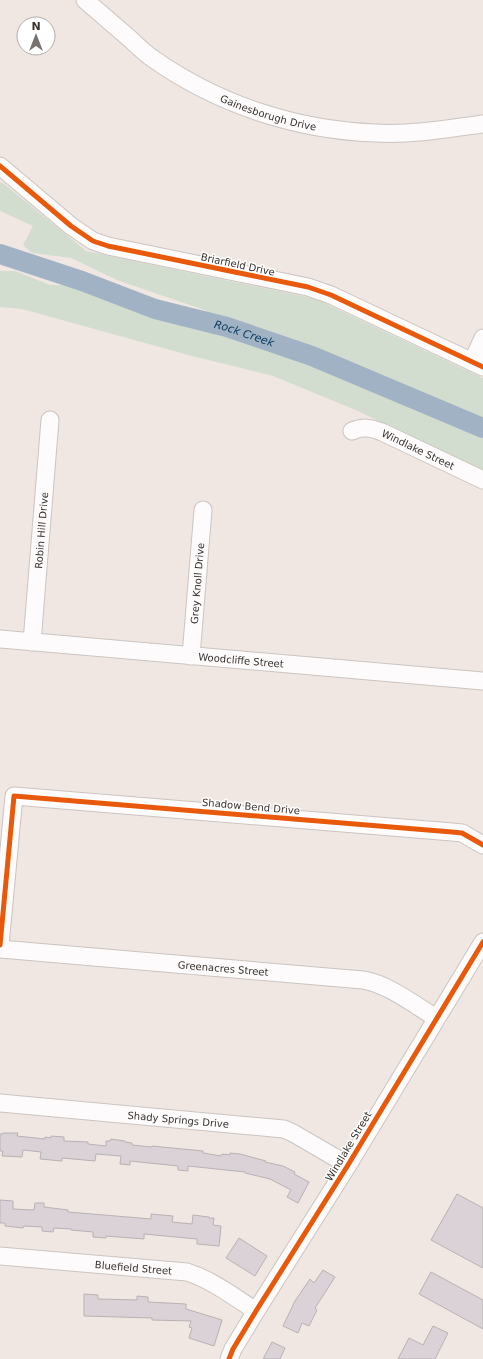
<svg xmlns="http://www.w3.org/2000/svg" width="483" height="1359" font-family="'DejaVu Sans',sans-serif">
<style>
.green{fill:#d3ddcf}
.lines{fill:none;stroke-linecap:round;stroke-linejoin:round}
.river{stroke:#a1b2c4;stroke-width:20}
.building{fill:#dbd2d7;stroke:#b7b2b3}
.minor-casing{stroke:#cbc4c0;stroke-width:19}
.minor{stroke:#fdfbfb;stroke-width:17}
.cycleway-casing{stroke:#fff;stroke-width:8}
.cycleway{stroke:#e8590c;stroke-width:5}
.labels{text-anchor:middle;stroke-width:3;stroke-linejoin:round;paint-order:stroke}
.street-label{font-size:10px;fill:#38322e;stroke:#fff}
.water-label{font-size:11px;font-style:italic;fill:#043a5d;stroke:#fff}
</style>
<rect width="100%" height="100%" fill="#f0e7e3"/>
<!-- green -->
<path class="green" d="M 0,183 L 3,183 L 86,251 L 316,299 L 483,378 L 483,472 L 358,411 L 273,376 L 192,356 L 22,309 L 0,307 L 0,271 L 15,271 L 50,285 L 72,285 L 146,309 L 207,311 L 117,280 L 71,258 L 32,253 L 23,245 L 33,226 L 0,211 Z"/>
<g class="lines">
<!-- river -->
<path class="river" id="s1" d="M 0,254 L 82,281 L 155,309 L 227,327 L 312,356 L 483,428"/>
</g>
<!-- building -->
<g class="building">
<path d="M 3,1133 L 18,1133 L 17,1136 L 45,1139 L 45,1137 L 51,1138 L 51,1136 L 64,1137 L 64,1141 L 88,1142 L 88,1144 L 106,1146 L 106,1141 L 110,1141 L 111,1139 L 125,1141 L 125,1142 L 132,1143 L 132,1145 L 151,1147 L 152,1146 L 162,1147 L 203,1151 L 203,1153 L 221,1156 L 222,1154 L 230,1155 L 230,1153 L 240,1154 L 266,1161 L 265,1162 L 283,1166 L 295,1172 L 294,1174 L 309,1182 L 298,1203 L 287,1197 L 291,1190 L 270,1179 L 245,1173 L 245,1172 L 188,1166 L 188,1171 L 178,1170 L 178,1166 L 130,1161 L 130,1165 L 120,1164 L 121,1156 L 96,1154 L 95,1161 L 62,1158 L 62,1161 L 40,1159 L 41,1152 L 23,1150 L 22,1157 L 2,1156 L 3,1151 L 0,1151 L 0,1134 L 3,1134 Z"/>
<path d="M 457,1194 L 483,1208 L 483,1268 L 431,1240 Z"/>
<path d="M 0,1200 L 13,1201 L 13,1209 L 34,1210 L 35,1203 L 44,1203 L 44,1207 L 68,1210 L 68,1212 L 151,1219 L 151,1214 L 173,1216 L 172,1222 L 192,1224 L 193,1215 L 209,1217 L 209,1218 L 214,1218 L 213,1225 L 221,1226 L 219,1246 L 197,1244 L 197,1239 L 144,1234 L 144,1239 L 106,1236 L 106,1238 L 93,1237 L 93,1232 L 71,1230 L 71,1229 L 54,1228 L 53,1232 L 42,1231 L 42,1227 L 24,1226 L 23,1228 L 5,1226 L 5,1223 L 0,1223 Z"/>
<path d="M 239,1238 L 267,1256 L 255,1276 L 226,1258 Z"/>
<path d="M 323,1270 L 335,1277 L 315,1308 L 317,1310 L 309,1326 L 302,1323 L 298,1333 L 283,1326 L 295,1301 L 310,1279 L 314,1283 Z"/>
<path d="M 431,1272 L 483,1300 L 483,1329 L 419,1294 Z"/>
<path d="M 84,1294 L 98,1295 L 98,1299 L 137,1300 L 137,1296 L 148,1297 L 148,1302 L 186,1304 L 186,1309 L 222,1320 L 214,1346 L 189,1338 L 192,1328 L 189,1327 L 191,1321 L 152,1320 L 152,1318 L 84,1316 Z"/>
<path d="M 433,1326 L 448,1333 L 435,1359 L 398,1359 L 409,1338 L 423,1345 Z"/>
<path d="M 272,1342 L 285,1348 L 280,1359 L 263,1359 Z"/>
</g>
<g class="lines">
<defs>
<g id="minor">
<path id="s2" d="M 85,0 C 100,13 114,25 129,38 C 136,44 143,52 152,58 C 217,104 295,130 375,133 C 411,135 447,129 483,124"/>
<path d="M 0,166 L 71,226 L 93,241 L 108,246 L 308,287 L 331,295 L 483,367"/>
<path d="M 472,362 L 483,338"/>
<path id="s3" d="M 352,431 C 363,426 371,428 382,432 L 483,480"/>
<path id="s4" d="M 0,639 L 483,681"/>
<path id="s5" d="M 32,642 L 50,420"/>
<path id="s6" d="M 191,656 L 203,510"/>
<path d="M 0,945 L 14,796 L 452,832 L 462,833 L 483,845"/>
<path id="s7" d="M 0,949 L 363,980 C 388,984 415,1005 436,1018"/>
<path id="s8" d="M 0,1103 L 284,1129 L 293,1133 L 348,1165"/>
<path id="s9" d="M 0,1256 L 187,1272 C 212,1280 234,1297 256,1311"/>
<path d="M 229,1359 L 233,1349 L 256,1311 L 348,1165 L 483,942"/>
</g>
</defs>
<!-- minor casing -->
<use href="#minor" class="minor-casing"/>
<!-- minor -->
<use href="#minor" class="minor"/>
<defs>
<g id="cycleway">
<path d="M 0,166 L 71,226 L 93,241 L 108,246 L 308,287 L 331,295 L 483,367"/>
<path d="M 0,945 L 14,796 L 452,832 L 462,833 L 483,845"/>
<path d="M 229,1359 L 233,1349 L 256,1311 L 348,1165 L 483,942"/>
</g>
</defs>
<!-- cycleway casing -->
<use href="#cycleway" class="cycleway-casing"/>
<!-- cycleway -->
<use href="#cycleway" class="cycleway"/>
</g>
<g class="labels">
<!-- street labels -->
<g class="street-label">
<text dy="4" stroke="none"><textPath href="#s2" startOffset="218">Gainesborugh Drive</textPath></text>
<text transform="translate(238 264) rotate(12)" y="4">Briarfield Drive</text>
<text dy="4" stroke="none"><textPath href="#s3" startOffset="71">Windlake Street</textPath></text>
<text dy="4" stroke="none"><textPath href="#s5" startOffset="112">Robin Hill Drive</textPath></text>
<text dy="4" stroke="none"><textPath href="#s6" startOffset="73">Grey Knoll Drive</textPath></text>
<text dy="4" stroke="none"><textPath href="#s4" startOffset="242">Woodcliffe Street</textPath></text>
<text transform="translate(251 806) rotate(5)" y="4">Shadow Bend Drive</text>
<text dy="4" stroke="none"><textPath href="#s7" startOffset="224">Greenacres Street</textPath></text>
<text dy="4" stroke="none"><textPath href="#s8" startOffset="179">Shady Springs Drive</textPath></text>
<text transform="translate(348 1146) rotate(-59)" y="4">Windlake Street</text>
<text dy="4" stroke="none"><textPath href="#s9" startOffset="134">Bluefield Street</textPath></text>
</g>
<!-- water labels -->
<g class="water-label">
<text dy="4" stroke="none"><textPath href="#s1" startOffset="257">Rock Creek</textPath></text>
</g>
</g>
<!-- north arrow -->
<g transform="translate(36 36)"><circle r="19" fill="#ffffff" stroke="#afadab"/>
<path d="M0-3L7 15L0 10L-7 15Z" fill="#78716d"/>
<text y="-6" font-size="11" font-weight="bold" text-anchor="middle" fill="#38322e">N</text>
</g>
</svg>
